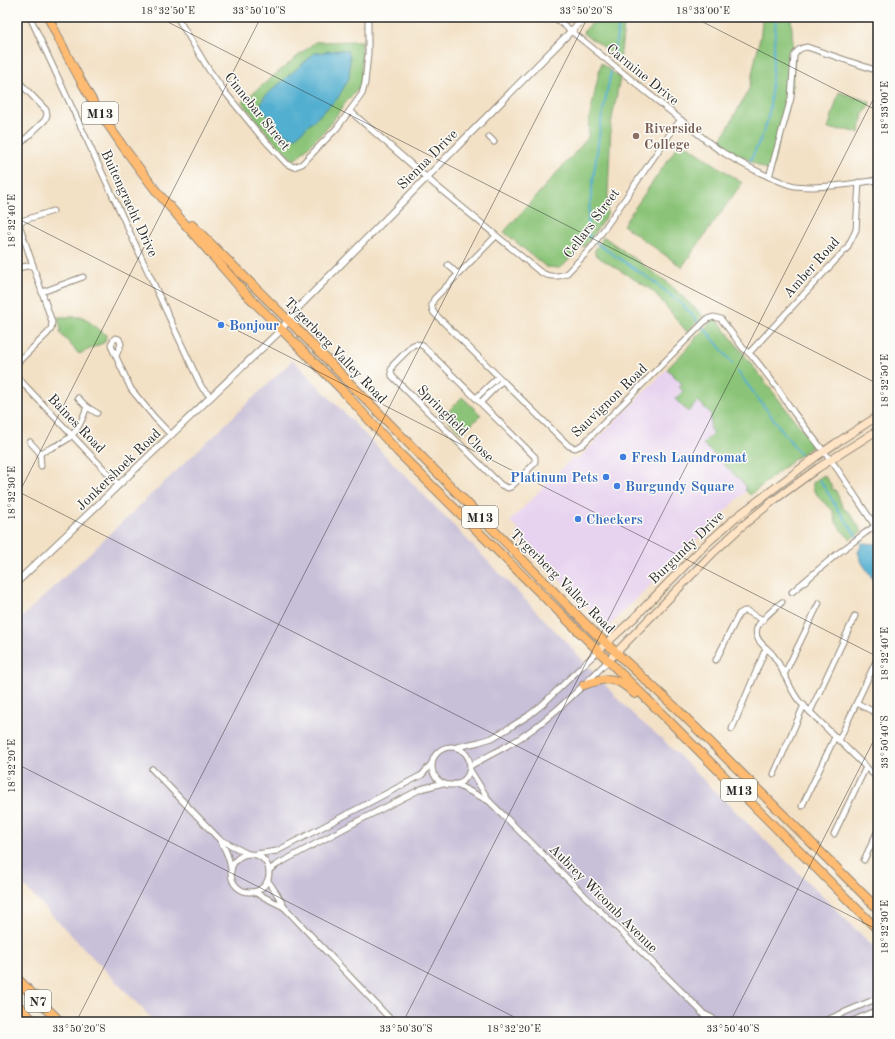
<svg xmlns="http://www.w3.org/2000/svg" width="895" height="1039" font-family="'Old Standard TT',serif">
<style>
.built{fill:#e7d2ef}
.industrial{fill:#c8bfd8}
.green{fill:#8bc478;stroke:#5b7852}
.water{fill:#52afd0;stroke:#3e6d7e}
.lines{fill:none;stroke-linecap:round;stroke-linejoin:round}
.stream{stroke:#52afd0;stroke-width:2}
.minor-casing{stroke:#8f8678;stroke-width:7}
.tertiary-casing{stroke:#8f8678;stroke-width:8}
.secondary-casing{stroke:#8f8678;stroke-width:9}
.primary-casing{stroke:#8f8678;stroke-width:10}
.motorway-casing{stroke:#8f8678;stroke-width:11}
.minor{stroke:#fff;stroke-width:5}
.tertiary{stroke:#fff;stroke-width:6}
.secondary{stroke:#ffe4c6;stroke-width:7}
.primary{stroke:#ffbb71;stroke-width:8}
.motorway{stroke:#ffbb71;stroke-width:9}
.ticks{fill:none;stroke:#2b2b2b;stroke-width:1;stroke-opacity:0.45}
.education-dot{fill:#8d6e63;stroke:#fdfcf7;stroke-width:1.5}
.shop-dot{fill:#3f7fe0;stroke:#fdfcf7;stroke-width:1.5}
.labels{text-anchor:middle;stroke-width:3;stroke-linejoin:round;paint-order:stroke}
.shield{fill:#fdfcf7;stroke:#6a6a68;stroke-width:1}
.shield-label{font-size:13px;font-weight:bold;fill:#2b2b2b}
.street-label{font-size:14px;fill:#2b2b2b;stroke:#fdfcf7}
.education-label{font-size:14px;font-weight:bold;fill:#785e54;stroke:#fdfcf7;text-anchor:start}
.shop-label{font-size:14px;font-weight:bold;fill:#366cbe;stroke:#fdfcf7;text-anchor:start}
.neatline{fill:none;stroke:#2b2b2b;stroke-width:1.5}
.ticks-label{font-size:10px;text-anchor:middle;fill:#2b2b2b}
</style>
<rect width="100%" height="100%" fill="#fdfcf7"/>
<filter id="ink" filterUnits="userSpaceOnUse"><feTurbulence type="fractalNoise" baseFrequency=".025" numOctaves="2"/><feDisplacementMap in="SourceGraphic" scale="8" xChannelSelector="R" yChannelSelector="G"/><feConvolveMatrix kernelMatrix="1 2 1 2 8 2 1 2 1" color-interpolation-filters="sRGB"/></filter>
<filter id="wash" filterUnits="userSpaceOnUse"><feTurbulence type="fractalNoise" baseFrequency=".012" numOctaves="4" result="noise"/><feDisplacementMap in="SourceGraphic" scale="16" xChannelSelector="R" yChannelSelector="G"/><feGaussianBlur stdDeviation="0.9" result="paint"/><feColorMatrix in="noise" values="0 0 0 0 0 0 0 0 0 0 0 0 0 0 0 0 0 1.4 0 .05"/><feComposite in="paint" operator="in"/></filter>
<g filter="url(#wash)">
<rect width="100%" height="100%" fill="#f3e1c6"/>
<!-- built -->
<path class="built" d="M 667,369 L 683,384 L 683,391 L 675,399 L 698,401 L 711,414 L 710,430 L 713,433 L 703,444 L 745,485 L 746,491 L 609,626 L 593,612 L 517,537 L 518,529 L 510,521 L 572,458 L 579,458 Z"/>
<!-- industrial -->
<path class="industrial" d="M 293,360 L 568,644 L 617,698 L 637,718 L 661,738 L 878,951 L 878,1022 L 155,1022 L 17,879 L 17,622 Z"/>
<!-- green -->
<g class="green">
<path d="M 598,17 L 625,17 L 620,60 L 597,42 L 586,36 L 583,32 Z"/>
<path d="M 762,17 L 791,17 L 794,56 L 792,88 L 771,172 L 719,144 L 749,89 L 761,33 Z"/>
<path d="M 357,41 L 362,41 L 361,83 L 359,88 L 346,102 L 330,125 L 297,158 L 293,160 L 273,140 L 242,102 L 315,42 Z"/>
<path d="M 601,63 L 620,78 L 611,124 L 607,215 L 586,245 L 581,247 L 563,266 L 559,268 L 546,267 L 504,232 L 588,138 L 589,120 Z"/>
<path d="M 839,92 L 870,102 L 868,109 L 863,114 L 861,122 L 860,133 L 846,130 L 828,129 Z"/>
<path d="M 681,141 L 742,183 L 682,267 L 623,225 Z"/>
<path d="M 604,237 L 667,282 L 703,316 L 687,332 L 655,293 L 647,287 L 595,255 L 595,250 Z"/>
<path d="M 58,317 L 83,317 L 106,335 L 105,342 L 79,354 L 60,333 L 61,329 Z"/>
<path d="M 712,320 L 715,320 L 720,323 L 752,365 L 811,441 L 812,447 L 793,460 L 750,495 L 746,491 L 745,485 L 703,444 L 713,433 L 710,430 L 711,414 L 698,401 L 688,412 L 675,399 L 683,391 L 679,387 L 682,384 L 667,369 L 694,341 L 696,337 L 709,324 L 710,321 Z"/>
<path d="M 462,397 L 481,415 L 462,434 L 444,416 Z"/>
<path d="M 824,475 L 832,486 L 832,489 L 836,491 L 838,496 L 843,508 L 851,514 L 855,521 L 862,531 L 850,539 L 841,530 L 836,522 L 833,511 L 827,505 L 822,501 L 813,489 L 813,482 Z"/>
</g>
<!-- water -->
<g class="water">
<path d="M 341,50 L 348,51 L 350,58 L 349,78 L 338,98 L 295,138 L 284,134 L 260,107 L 264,97 L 315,53 Z"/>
<path d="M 864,543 L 876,544 L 878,545 L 878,590 L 875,582 L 862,563 L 858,552 L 861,546 Z"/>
</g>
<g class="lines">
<!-- stream -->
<g class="stream">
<path d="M 614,54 L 620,17"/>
<path d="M 611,72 L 601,121 L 588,219 L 588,233 L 589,236 L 599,245 L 653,281 L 684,306 L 711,336 L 732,363"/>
<path d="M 750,161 L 762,136 L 767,122 L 770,107 L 776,17"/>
<path d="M 738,372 L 800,454"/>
<path d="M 820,480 L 839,511 L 863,545"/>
</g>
</g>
</g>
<g filter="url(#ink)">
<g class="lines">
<defs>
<g id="minor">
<path d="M 30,17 L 200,384 L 203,389 L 211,397"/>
<path d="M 177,17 L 209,70 L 225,92 L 259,134 L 287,164 L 294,167 L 302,164 L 337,128 L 362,94 L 365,83 L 368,54 L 368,17"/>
<path d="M 554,17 L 707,141 C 724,155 744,165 763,174 C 773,178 784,184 795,186 C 823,189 850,184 878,180"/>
<path d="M 17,80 L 46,110 L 47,115 L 45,120 L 17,147"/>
<path d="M 350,111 L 434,184 L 539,271 C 547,277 558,278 567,273 L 591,248 L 674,128 L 681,120"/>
<path d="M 489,137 L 494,142"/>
<path d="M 769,177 L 791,98 L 794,56 C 797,50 800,48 807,47 L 878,71"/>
<path d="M 17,218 L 52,322 L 51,329 L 47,334 L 17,363"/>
<path d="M 18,222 L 53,211"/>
<path d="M 496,236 L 434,299 C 431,304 431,308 434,313 L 569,446 L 575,448 L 582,445 L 707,319 L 714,317 L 721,319 L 743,348 L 755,359 L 776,386 L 794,413 L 836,467 L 875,526"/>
<path d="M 448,265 L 458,274"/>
<path d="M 17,268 L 33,265"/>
<path d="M 42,292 L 83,277"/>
<path d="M 416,344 L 421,345 L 423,346 L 535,457 L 535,461 L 534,464 L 511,487 L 508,488 L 501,485 L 392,376 L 391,370 L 393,365 L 413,345 Z"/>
<path d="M 749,353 L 847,248 L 856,230 L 859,182"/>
<path d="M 116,356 L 121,344 L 119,339 L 115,338 L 111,344 L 112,348 L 131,389 L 154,417 L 171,435"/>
<path d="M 17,377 L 119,485"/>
<path d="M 78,398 L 87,407 L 97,413"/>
<path d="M 476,398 L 498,377"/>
<path d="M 481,402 L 502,381"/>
<path d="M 30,442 L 40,453 C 54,446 70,442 78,427 C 82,421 84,414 87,407"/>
<path d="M 40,453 L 41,466"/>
<path d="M 792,592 L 837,554 L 852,543 L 865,533 L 878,524"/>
<path d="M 782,602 C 776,607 759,621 757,628 C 753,641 767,647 773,655 C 784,669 788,687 799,701 L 878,779"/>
<path d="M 716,660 L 739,614 L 744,611 L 747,611 L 763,620"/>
<path d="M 784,675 L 819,603"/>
<path d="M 857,703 L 878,714"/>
<path d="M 810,712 L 855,616"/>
<path d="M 732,729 L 766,648"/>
<path d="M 839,740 L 878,657"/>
<circle cx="451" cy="766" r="19"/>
<path d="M 457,747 L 479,742 L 492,738 L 509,728 L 528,716 L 543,704 L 598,651"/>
<path d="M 470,766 C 489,755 509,746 526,734 C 556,713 582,687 608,661"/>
<path d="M 152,769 L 220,840 C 226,851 229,857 231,869"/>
<path d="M 470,770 L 490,802 L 680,990 L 702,1012 L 707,1022"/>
<path d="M 774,774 L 804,705"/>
<path d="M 455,784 L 489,801"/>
<path d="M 802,806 L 835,737"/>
<path d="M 834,834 L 866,767"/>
<path d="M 221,840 L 248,854"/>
<circle cx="250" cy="873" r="19"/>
<path d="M 256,854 L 277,851 L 416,778 L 422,775 L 432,763"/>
<path d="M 864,860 L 878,830"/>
<path d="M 269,870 L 278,864 L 358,821 L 421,789 L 443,783"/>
<path d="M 268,881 L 277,894 L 284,907 L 393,1022"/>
<path d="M 254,892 L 284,907"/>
<path d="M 702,1013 L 712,1018 L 716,1022"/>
<path d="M 822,1022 L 878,998"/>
<path d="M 850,1022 L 878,1010"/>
</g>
<path id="tertiary" d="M 17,582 L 281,330 L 294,312 L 585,17"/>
<g id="secondary">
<path d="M 598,651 L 633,619 L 704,546 L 735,518 L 813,459 L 836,443 L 878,416"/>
<path d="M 608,661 L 712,554 L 741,527 L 773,501 L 818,468 L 878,430"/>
</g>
<g id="primary">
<path d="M 48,17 L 66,53 L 81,81 L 96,107 L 124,148 L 157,192 L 245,293 L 343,391 L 398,452 L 667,719 L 878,930"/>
<path d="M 192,225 L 301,333 L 419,454 L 569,607 L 595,633 L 677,709 L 878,909"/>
<path d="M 584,685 C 608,676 616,676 635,694"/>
</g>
<g id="motorway">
<path d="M 17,979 L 60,1022"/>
<path d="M 17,1005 L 34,1022"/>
</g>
</defs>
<!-- minor casing -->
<use href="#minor" class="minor-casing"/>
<!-- tertiary casing -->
<use href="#tertiary" class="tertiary-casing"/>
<!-- secondary casing -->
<use href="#secondary" class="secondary-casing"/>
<!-- primary casing -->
<use href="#primary" class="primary-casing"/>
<!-- motorway casing -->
<use href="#motorway" class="motorway-casing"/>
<!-- minor -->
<use href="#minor" class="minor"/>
<!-- tertiary -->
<use href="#tertiary" class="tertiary"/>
<!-- secondary -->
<use href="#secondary" class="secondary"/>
<!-- primary -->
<use href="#primary" class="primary"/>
<!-- motorway -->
<use href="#motorway" class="motorway"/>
</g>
</g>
<!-- ticks -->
<path class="ticks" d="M 158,17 L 878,384M 693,17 L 878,111M 17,218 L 878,657M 17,491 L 878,930M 17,497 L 261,17M 17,764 L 524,1022M 76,1022 L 588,17M 403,1022 L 878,90M 730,1022 L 878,732"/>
<!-- markers -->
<circle class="education-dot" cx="636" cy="136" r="4"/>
<g class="shop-dot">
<circle cx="221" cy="325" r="4"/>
<circle cx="623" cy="457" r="4"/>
<circle cx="606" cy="477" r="4"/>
<circle cx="617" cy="486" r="4"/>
<circle cx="578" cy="519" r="4"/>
</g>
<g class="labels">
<!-- shield labels -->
<g class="shield">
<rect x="82" y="102" width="36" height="22" rx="3"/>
<rect x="462" y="506" width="36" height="22" rx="3"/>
<rect x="721" y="779" width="36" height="22" rx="3"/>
<rect x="25" y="990" width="26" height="22" rx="3"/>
</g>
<g class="shield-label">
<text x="100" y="118">M13</text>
<text x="480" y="522">M13</text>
<text x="739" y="795">M13</text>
<text x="38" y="1006">N7</text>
</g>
<!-- street labels -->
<g class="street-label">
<text transform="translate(643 74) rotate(39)" y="5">Carmine Drive</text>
<text transform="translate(258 111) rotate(51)" y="5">Cinnebar Street</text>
<text transform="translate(427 159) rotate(-45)" y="5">Sienna Drive</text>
<text transform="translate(130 203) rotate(65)" y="5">Buitengracht Drive</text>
<text transform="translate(591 223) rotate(-53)" y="5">Cellars Street</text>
<text transform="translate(811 267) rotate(-48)" y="5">Amber Road</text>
<text transform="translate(336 350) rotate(46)" y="5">Tygerberg Valley Road</text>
<text transform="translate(609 400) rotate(-44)" y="5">Sauvignon Road</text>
<text transform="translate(77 423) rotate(46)" y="5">Baines Road</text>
<text transform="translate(456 423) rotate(45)" y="5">Springfield Close</text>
<text transform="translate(118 469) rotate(-44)" y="5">Jonkershoek Road</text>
<text transform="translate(686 547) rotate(-44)" y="5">Burgundy Drive</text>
<text transform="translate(563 581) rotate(45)" y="5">Tygerberg Valley Road</text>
<text transform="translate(604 898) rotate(45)" y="5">Aubrey Wicomb Avenue</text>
</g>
<!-- education labels -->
<g class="education-label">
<text x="644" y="133">Riverside<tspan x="644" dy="16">College</tspan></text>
</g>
<!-- shop labels -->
<g class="shop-label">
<text x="229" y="330">Bonjour</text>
<text x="631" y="462">Fresh Laundromat</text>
<text x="598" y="482" text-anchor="end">Platinum Pets</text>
<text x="625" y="491">Burgundy Square</text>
<text x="586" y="524">Checkers</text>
</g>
</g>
<!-- margin -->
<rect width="895" height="1039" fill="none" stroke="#fdfcf7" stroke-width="44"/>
<rect x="22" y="22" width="851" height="995" class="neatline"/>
<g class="ticks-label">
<text x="168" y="14">18°32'50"E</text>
<text x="259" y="14">33°50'10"S</text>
<text x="586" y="14">33°50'20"S</text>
<text x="703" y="14">18°33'00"E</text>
<text transform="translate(884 108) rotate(-90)" y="4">18°33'00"E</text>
<text transform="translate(11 221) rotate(-90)" y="4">18°32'40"E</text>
<text transform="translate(884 381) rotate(-90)" y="4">18°32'50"E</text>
<text transform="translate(11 493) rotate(-90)" y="4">18°32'30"E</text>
<text transform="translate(884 654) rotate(-90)" y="4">18°32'40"E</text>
<text transform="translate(884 742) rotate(-90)" y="4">33°50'40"S</text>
<text transform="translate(11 766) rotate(-90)" y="4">18°32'20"E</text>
<text transform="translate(884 927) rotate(-90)" y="4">18°32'30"E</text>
<text x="79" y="1032">33°50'20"S</text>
<text x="406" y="1032">33°50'30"S</text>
<text x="514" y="1032">18°32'20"E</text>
<text x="733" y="1032">33°50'40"S</text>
</g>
</svg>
